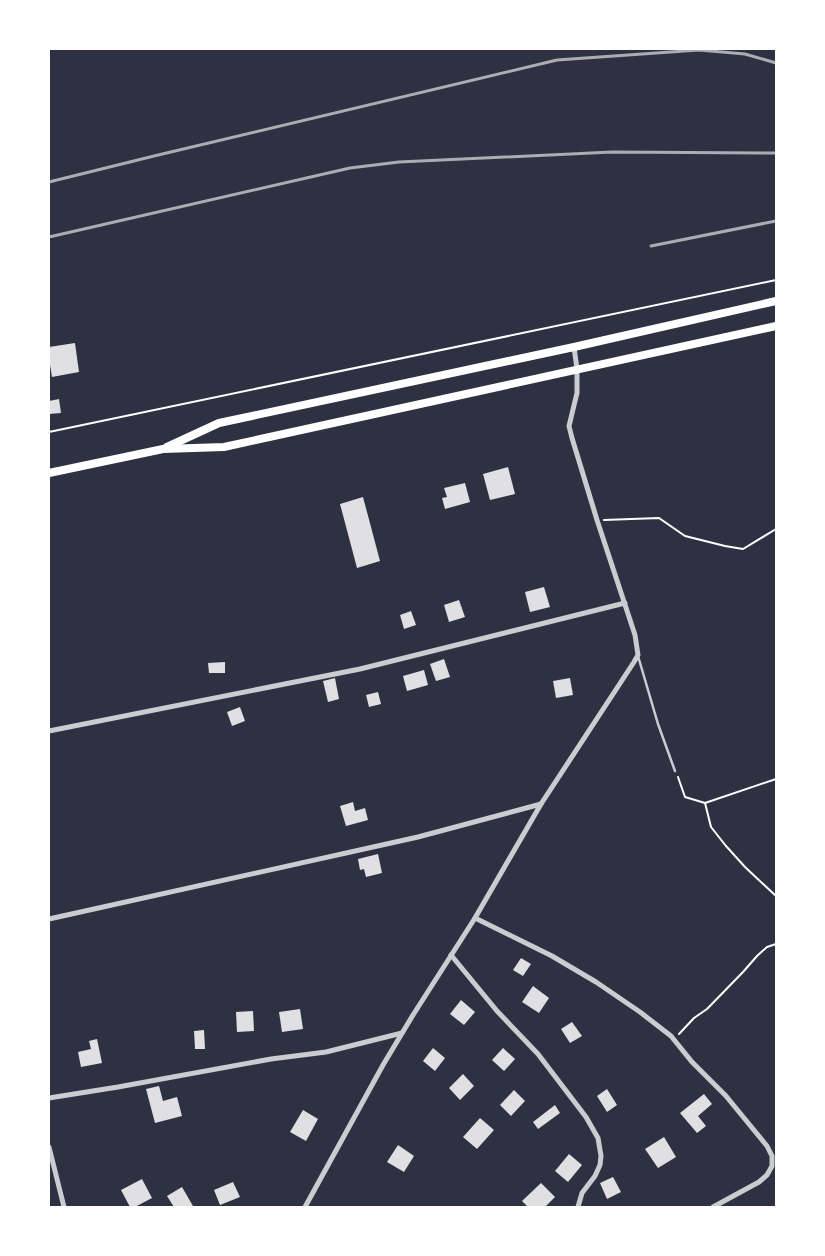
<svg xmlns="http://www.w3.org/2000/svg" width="825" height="1256" font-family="Barlow,sans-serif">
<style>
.building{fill:#e0e0e3}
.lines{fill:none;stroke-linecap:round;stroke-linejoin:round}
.path{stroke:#fff;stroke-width:2}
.service{stroke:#caccd0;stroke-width:2.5}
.minor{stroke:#caccd0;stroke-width:5}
.primary{stroke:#fff;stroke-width:8}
.rail{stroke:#abadb3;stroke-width:3}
</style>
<rect width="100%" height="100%" fill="#2d3142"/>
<!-- building -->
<g class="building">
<path d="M 75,343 L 79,372 L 52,377 L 49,359 L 49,347 Z"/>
<path d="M 59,399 L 61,413 L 49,414 L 49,401 Z"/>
<path d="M 508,467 L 515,494 L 490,500 L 483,474 Z"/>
<path d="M 465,483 L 470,502 L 445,509 L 442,498 L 447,497 L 444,488 Z"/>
<path d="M 363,497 L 380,561 L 357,568 L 340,504 Z"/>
<path d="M 544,587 L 550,607 L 530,612 L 525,592 Z"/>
<path d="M 459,600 L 465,617 L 449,622 L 444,605 Z"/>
<path d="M 411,611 L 416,625 L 404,629 L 400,615 Z"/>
<path d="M 444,659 L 450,677 L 436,681 L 430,664 Z"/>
<path d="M 225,662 L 225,673 L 209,673 L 208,663 Z"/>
<path d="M 424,670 L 428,685 L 407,691 L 403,676 Z"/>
<path d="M 335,678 L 339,699 L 328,702 L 323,681 Z"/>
<path d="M 570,678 L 573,695 L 556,698 L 553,681 Z"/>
<path d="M 378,692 L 381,704 L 369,707 L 366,695 Z"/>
<path d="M 240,707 L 245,721 L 232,726 L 227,712 Z"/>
<path d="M 353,802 L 355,811 L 365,808 L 368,820 L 346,826 L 340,806 Z"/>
<path d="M 378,854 L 382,873 L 366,877 L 364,869 L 360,870 L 358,859 Z"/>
<path d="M 521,958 L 531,964 L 523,976 L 513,970 Z"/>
<path d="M 533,986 L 549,998 L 539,1013 L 522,1002 Z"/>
<path d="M 461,1000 L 475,1012 L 464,1025 L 450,1014 Z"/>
<path d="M 300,1009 L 303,1029 L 282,1032 L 279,1012 Z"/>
<path d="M 253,1011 L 254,1031 L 237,1032 L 236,1012 Z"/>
<path d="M 572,1022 L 582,1036 L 570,1043 L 561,1029 Z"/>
<path d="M 204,1030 L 205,1049 L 195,1049 L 194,1031 Z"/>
<path d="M 97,1039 L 102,1063 L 81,1067 L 78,1052 L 91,1049 L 89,1041 Z"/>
<path d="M 433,1048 L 445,1058 L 435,1071 L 423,1061 Z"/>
<path d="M 503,1048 L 515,1059 L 504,1071 L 492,1060 Z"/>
<path d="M 463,1074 L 474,1086 L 460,1100 L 449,1088 Z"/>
<path d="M 159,1086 L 163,1101 L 177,1097 L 182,1116 L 155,1123 L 146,1089 Z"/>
<path d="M 607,1089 L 617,1105 L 607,1112 L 597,1096 Z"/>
<path d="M 514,1090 L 525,1101 L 511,1116 L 500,1105 Z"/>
<path d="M 704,1094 L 712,1104 L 698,1116 L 706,1126 L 697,1133 L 680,1113 Z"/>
<path d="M 555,1105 L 560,1113 L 538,1129 L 533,1122 Z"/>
<path d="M 303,1110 L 318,1119 L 306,1141 L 290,1132 Z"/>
<path d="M 480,1118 L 494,1130 L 477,1149 L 463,1137 Z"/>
<path d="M 664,1137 L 676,1157 L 658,1168 L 645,1149 Z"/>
<path d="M 398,1145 L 414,1156 L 404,1172 L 387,1162 Z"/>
<path d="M 569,1154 L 582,1165 L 568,1182 L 555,1171 Z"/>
<path d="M 613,1177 L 621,1192 L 607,1199 L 600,1183 Z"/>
<path d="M 142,1179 L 152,1198 L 135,1207 L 130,1207 L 121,1190 Z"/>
<path d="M 233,1182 L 240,1197 L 220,1205 L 214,1190 Z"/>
<path d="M 541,1183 L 555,1197 L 545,1207 L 528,1207 L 522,1201 Z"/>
<path d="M 182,1187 L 193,1206 L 190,1207 L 174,1207 L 167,1196 Z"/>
</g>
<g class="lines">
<!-- path -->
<g class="path">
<path d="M 49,432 L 776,280"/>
<path d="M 604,520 L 659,518 L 685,536 L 725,546 L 743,549 L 776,529"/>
<path d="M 678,777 L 685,797 L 705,803 L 776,779"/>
<path d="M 705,803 L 711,827 L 726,846 L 745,867 L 776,896"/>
<path d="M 679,1034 L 694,1018 L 707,1009 L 743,972 L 757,956 L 767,947 L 776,944"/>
</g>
<!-- service -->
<path class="service" d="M 638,656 L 658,724 L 675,771"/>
<!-- minor -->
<g class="minor">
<path d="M 49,731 L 360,669 L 625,603"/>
<path d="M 475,918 L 552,956 L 596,982 L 640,1012 L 671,1036 L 692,1062 L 726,1096 L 767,1146 L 772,1156 L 772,1166 L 767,1175 L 759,1182 L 713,1207"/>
<path d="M 49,919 L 418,837 L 541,804"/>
<path d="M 451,955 L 497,1011 L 538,1054 L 586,1117 L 598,1138 L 601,1156 L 600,1165 L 595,1176 L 582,1193 L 578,1207"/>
<path d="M 49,1098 L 118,1087 L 271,1059 L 326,1052 L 402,1033"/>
<path d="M 49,1147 L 64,1207"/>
<path d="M 305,1207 L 383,1065 L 413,1015 L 475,918 L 541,804 L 634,662 L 638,655 L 635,635 L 597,520 L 572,438 L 569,426 L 577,393 L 577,369 L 574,347"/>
</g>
<!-- primary -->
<g class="primary">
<path d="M 167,447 L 219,423 L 574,347 L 776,301"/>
<path d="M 49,473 L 163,449 L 224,447 L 776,326"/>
</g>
<!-- rail -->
<g class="rail">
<path d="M 49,182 L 154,156 L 557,60 L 699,50 L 745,54 L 776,63"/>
<path d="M 49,237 L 350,168 L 399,162 L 612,152 L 776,153"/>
<path d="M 651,246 L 776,221"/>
</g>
</g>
<!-- border -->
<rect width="825" height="1256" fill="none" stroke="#ffffff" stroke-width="100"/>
</svg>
